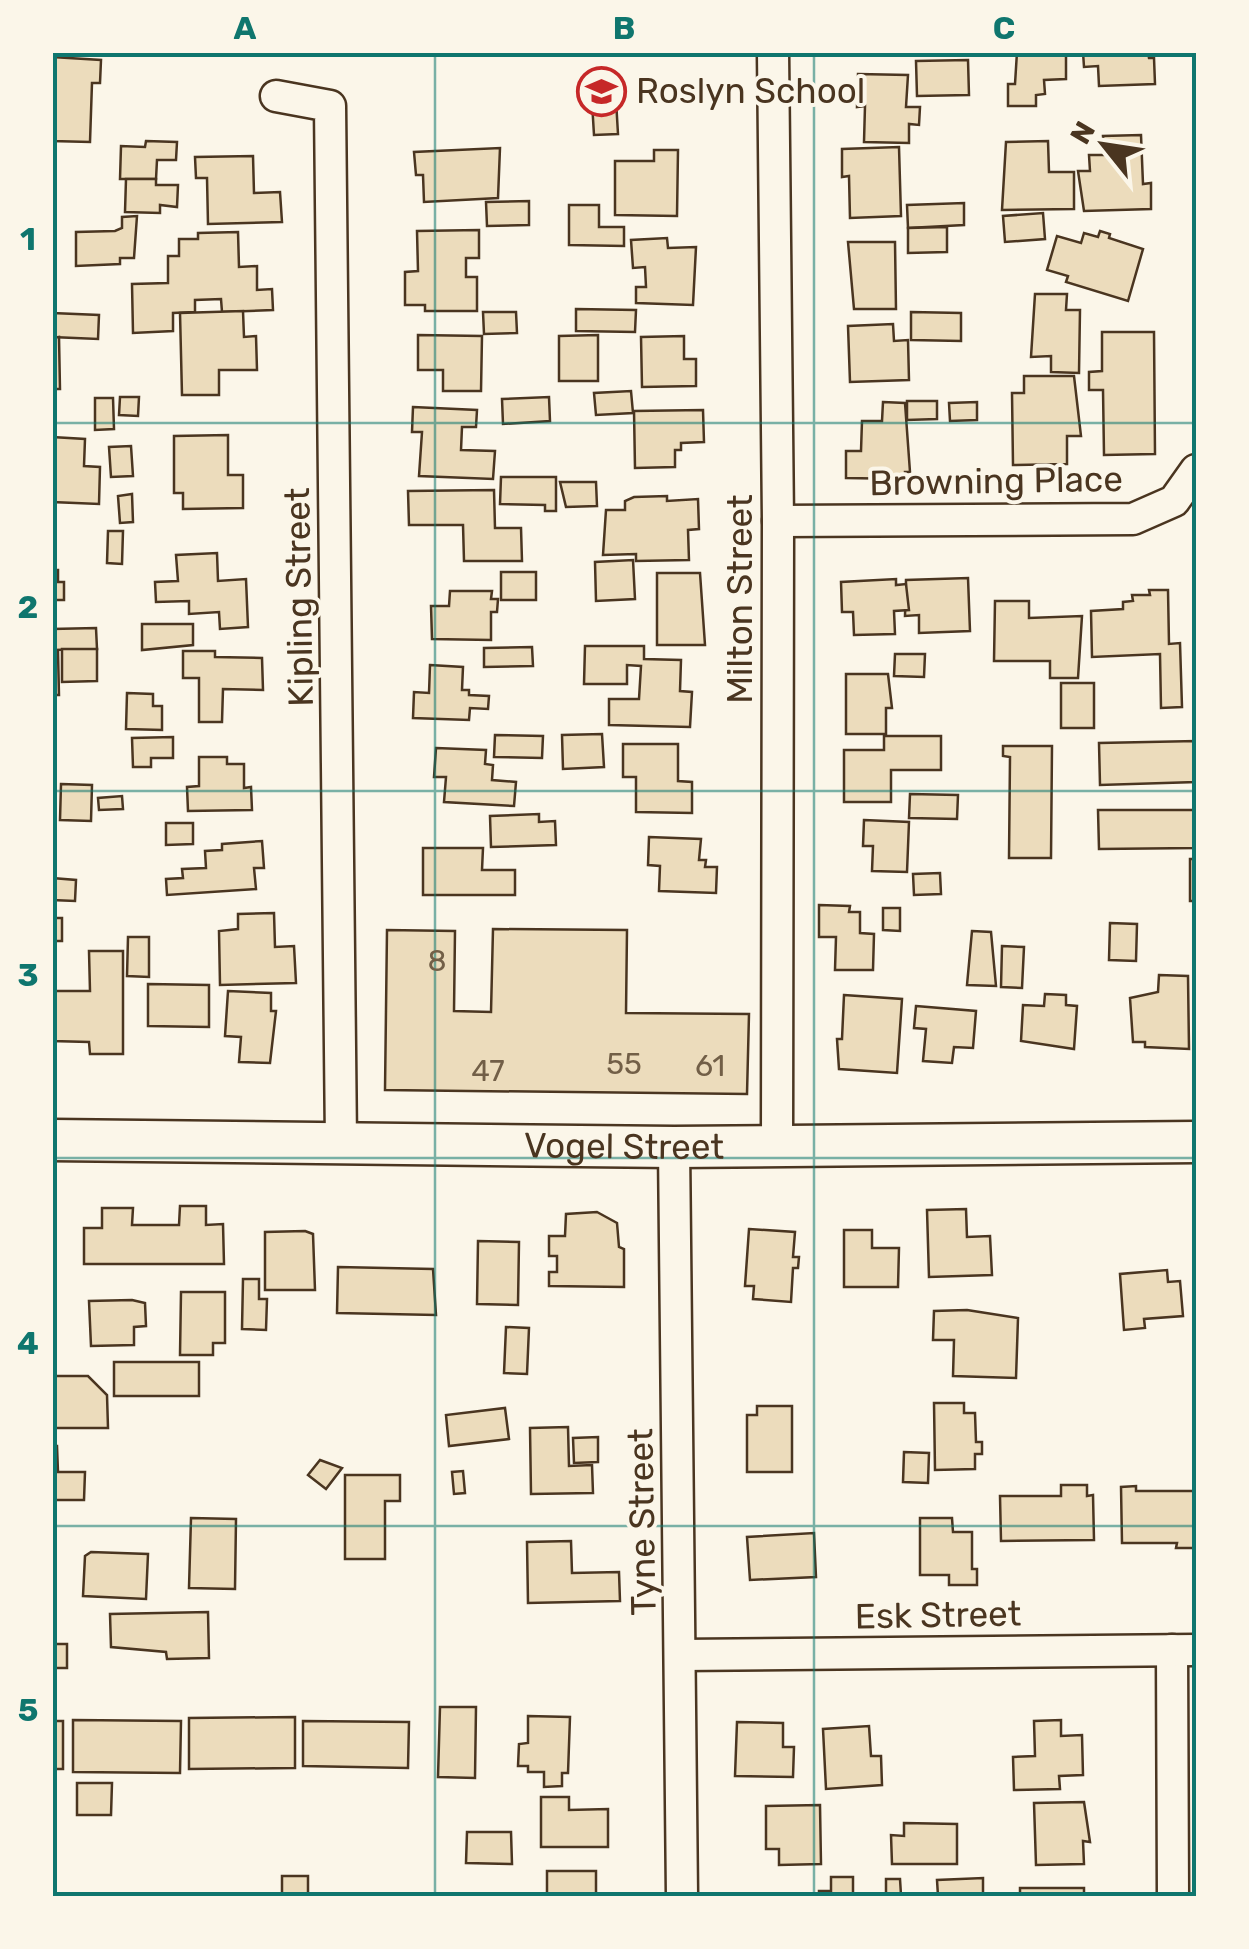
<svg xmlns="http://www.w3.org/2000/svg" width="1249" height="1949" font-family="Rubik,sans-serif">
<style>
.building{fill:#ecdcbc;stroke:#4a3520;stroke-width:2.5}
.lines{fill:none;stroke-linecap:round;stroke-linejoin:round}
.street-casing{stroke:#4a3520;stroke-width:35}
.secondary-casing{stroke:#4a3520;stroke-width:45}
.street{stroke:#fbf6e9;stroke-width:30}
.secondary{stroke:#fbf6e9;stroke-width:40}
.grid{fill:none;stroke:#0f766e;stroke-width:2.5;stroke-opacity:0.55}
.labels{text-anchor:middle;stroke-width:8;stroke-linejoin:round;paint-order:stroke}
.number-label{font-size:30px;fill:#725f47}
.poi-label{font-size:35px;fill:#4a3520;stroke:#fbf6e9;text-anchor:start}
.street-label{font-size:35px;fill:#4a3520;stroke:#fbf6e9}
.neatline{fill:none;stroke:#0f766e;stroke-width:4}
.grid-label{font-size:32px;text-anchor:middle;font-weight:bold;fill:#0f766e}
</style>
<rect width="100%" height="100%" fill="#fbf6e9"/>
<!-- building -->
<g class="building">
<path d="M 1017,52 L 1066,52 L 1066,79 L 1044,80 L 1045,94 L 1036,95 L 1036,106 L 1008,106 L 1008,84 L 1015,84 Z"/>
<path d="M 1083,52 L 1148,52 L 1149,58 L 1154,58 L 1155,84 L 1099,86 L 1098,66 L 1084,67 Z"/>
<path d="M 52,57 L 101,60 L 100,83 L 92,83 L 90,142 L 52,141 Z"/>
<path d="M 968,60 L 969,95 L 917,96 L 916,61 Z"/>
<path d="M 858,74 L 908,75 L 906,107 L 920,107 L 919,125 L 909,124 L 909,143 L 864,142 L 865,106 L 857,107 Z"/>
<path d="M 616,100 L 618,134 L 594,135 L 592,102 Z"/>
<path d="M 1141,135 L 1143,184 L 1151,183 L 1151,209 L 1084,211 L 1078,171 L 1090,171 L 1089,155 L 1104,155 L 1103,136 Z"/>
<path d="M 146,141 L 177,142 L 176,160 L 157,160 L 156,179 L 120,179 L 121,146 L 145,147 Z"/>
<path d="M 1048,141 L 1049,172 L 1074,172 L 1074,209 L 1002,210 L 1006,142 Z"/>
<path d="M 899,147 L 901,216 L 850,218 L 849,176 L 842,177 L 842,149 Z"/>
<path d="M 500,148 L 498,198 L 424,202 L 423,175 L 416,175 L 414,152 Z"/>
<path d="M 654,150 L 678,150 L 677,216 L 615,215 L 615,161 L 654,161 Z"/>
<path d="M 253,156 L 254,193 L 280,192 L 282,222 L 208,224 L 207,178 L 196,178 L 195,157 Z"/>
<path d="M 126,179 L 156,179 L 156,185 L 178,185 L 177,207 L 160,205 L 160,213 L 125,212 Z"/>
<path d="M 529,201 L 529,225 L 487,226 L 486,202 Z"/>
<path d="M 964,203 L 964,225 L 908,228 L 907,205 Z"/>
<path d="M 569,205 L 599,205 L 599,227 L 624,227 L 624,246 L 569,245 Z"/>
<path d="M 1043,213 L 1045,239 L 1005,242 L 1003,216 Z"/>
<path d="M 137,216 L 134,258 L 120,258 L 120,264 L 76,266 L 76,232 L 115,231 L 122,228 L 122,217 Z"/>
<path d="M 947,227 L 947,252 L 908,253 L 908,228 Z"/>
<path d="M 479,230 L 479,258 L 466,258 L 466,277 L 477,277 L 477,311 L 425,311 L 425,305 L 405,305 L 405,272 L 418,271 L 417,231 Z"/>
<path d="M 1100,231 L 1110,234 L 1109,238 L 1143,249 L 1128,301 L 1066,282 L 1068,276 L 1047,270 L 1057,236 L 1081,243 L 1084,233 L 1098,237 Z"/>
<path d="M 238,232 L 239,267 L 257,266 L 257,290 L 272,289 L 273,310 L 222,312 L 221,299 L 195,300 L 195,312 L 173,313 L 173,331 L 133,333 L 132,284 L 168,283 L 168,256 L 179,256 L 179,239 L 198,239 L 198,233 Z"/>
<path d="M 667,238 L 668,248 L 696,247 L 693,305 L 636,303 L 636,287 L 646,287 L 645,267 L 633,268 L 631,240 Z"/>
<path d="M 848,242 L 895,242 L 896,309 L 854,309 Z"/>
<path d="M 1035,294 L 1067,294 L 1066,310 L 1080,310 L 1079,373 L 1051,372 L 1051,356 L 1031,357 Z"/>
<path d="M 576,309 L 636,310 L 635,332 L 576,331 Z"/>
<path d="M 243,311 L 244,337 L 256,336 L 257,370 L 219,370 L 219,395 L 182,395 L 180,313 Z"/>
<path d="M 483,312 L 516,312 L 517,333 L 484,334 Z"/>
<path d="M 911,312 L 961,313 L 961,341 L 911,340 Z"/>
<path d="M 52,313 L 99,315 L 98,339 L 52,337 Z"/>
<path d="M 893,324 L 894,341 L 908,340 L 909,380 L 850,382 L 848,326 Z"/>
<path d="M 1102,332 L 1154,332 L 1155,454 L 1104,455 L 1103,390 L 1089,390 L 1089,372 L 1102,371 Z"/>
<path d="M 418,335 L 482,336 L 481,391 L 443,391 L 443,370 L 418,370 Z"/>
<path d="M 598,335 L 598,381 L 559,381 L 559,336 Z"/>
<path d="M 684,336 L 684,359 L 696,359 L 696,386 L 642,387 L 641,337 Z"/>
<path d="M 59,337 L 60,389 L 52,389 L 52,338 Z"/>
<path d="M 1024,376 L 1074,376 L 1081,436 L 1067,436 L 1067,464 L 1013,465 L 1012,393 L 1024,393 Z"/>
<path d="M 631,391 L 633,413 L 596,415 L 594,393 Z"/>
<path d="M 120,397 L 139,397 L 138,416 L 119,415 Z"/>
<path d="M 549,397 L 550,421 L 503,424 L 502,399 Z"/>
<path d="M 95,398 L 113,398 L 114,429 L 95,430 Z"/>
<path d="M 907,401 L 937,401 L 937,419 L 907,420 Z"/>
<path d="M 883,402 L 905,403 L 910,472 L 905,472 L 905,479 L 846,478 L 846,451 L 861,451 L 862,421 L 882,421 Z"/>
<path d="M 977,402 L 977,420 L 950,421 L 949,403 Z"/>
<path d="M 413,407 L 477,410 L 476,427 L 462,427 L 461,450 L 495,451 L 493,479 L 419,476 L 422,432 L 412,432 Z"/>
<path d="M 703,410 L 704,442 L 681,443 L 681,450 L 675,450 L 675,467 L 635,468 L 634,411 Z"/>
<path d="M 228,435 L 228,475 L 243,475 L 243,508 L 183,509 L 183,493 L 174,493 L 174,436 Z"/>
<path d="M 52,437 L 85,439 L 84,466 L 100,467 L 99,504 L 52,502 Z"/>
<path d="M 131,446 L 133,476 L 111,477 L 109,447 Z"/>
<path d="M 501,477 L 556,477 L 556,511 L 545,511 L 545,505 L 500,504 Z"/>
<path d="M 560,482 L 596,482 L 597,506 L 566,507 Z"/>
<path d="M 494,490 L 495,528 L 521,528 L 522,561 L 464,561 L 463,525 L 409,525 L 408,491 Z"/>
<path d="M 132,494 L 133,522 L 120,523 L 118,496 Z"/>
<path d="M 667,496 L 667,501 L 698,499 L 699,529 L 688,530 L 689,560 L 636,561 L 636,554 L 603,555 L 606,510 L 625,510 L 625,501 L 634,497 Z"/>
<path d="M 108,531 L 123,531 L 122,564 L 107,563 Z"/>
<path d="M 217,553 L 218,581 L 246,579 L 248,627 L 220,629 L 219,612 L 189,614 L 189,601 L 156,602 L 155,582 L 178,581 L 176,555 Z"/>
<path d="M 633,560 L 635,599 L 596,601 L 595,562 Z"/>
<path d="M 52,570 L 58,570 L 58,582 L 64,582 L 64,600 L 52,600 Z"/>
<rect x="501" y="572" width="35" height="28"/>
<path d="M 657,573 L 700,573 L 705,645 L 657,645 Z"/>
<path d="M 968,578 L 970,631 L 919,633 L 919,615 L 905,616 L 906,580 Z"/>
<path d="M 896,579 L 896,585 L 906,584 L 909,610 L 894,611 L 895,634 L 854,635 L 853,612 L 842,612 L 841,582 Z"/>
<path d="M 1149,590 L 1168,590 L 1169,644 L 1180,643 L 1182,707 L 1161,708 L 1160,654 L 1092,657 L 1091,611 L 1123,609 L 1123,602 L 1133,601 L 1132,595 L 1150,595 Z"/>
<path d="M 450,591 L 492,591 L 491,599 L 498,599 L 497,612 L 491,612 L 491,640 L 432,639 L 431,606 L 449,606 Z"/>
<path d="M 995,601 L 1029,601 L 1029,618 L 1082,616 L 1078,678 L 1050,678 L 1050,661 L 994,661 Z"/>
<path d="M 142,624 L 193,624 L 193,645 L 142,650 Z"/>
<path d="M 96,628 L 97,649 L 52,650 L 52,629 Z"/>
<path d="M 585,646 L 644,646 L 644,659 L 681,660 L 680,691 L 692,692 L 690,727 L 609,725 L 609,699 L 639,699 L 641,666 L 627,665 L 627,684 L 584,684 Z"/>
<path d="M 532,647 L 533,666 L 484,667 L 484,648 Z"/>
<path d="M 62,649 L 97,649 L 97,681 L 62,682 Z"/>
<path d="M 183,651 L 215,651 L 215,657 L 262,658 L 263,690 L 223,689 L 222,722 L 199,722 L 199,678 L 183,678 Z"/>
<path d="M 52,652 L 58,652 L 59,695 L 52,695 Z"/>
<path d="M 895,654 L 925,654 L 924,677 L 894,676 Z"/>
<path d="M 430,665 L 463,667 L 462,690 L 469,690 L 469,695 L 489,696 L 488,709 L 470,708 L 469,720 L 413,718 L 414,692 L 429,693 Z"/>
<path d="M 846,674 L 888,674 L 892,708 L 886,708 L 886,734 L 846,734 Z"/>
<rect x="1061" y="683" width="33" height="45"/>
<path d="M 127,693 L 153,694 L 153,706 L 162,706 L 162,730 L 126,729 Z"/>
<path d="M 602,734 L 604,767 L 563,769 L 562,735 Z"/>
<path d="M 495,735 L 543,736 L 542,758 L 494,757 Z"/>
<path d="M 884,736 L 941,736 L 941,770 L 891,770 L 891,802 L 844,802 L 844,750 L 884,750 Z"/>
<path d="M 173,737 L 173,758 L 151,758 L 151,767 L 133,767 L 132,738 Z"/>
<path d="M 1196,741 L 1196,782 L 1100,785 L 1099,743 Z"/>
<path d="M 623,744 L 678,744 L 678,781 L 692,782 L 692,813 L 636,812 L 636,777 L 623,777 Z"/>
<path d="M 1003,746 L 1052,746 L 1051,858 L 1009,858 L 1010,757 L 1003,756 Z"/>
<path d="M 436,748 L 486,750 L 485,764 L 493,765 L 492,780 L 516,782 L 514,806 L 444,802 L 446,777 L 434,777 Z"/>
<path d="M 199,757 L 227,757 L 227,764 L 244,764 L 244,788 L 251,787 L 252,810 L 188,811 L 187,787 L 199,786 Z"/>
<path d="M 61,784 L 92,785 L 91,821 L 60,820 Z"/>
<path d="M 910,794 L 958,795 L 957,819 L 909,818 Z"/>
<path d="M 122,796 L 123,809 L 99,810 L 98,798 Z"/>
<path d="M 1098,810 L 1196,810 L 1196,848 L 1099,849 Z"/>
<path d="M 539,814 L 539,822 L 555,821 L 556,845 L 491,847 L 490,816 Z"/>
<path d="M 864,820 L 909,822 L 907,872 L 872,871 L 873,846 L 863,846 Z"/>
<path d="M 166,823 L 193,823 L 193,844 L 166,845 Z"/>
<path d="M 649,837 L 701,839 L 699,860 L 706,860 L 705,867 L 717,867 L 716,893 L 659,891 L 660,866 L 648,865 Z"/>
<path d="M 262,841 L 264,868 L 254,868 L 256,889 L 167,895 L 166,879 L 183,878 L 182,869 L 206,868 L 205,851 L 222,850 L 222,844 Z"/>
<path d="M 423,848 L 483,848 L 482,870 L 515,870 L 515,895 L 423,895 Z"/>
<rect x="1190" y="859" width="6" height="42"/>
<path d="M 940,873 L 941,894 L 914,895 L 913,874 Z"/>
<path d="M 52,878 L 76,880 L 75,901 L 52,900 Z"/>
<path d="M 819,905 L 850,906 L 849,912 L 860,912 L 860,933 L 874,934 L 873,970 L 835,970 L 836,937 L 819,937 Z"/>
<path d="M 883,908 L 900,908 L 900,931 L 883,930 Z"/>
<path d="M 274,913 L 275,947 L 294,946 L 296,983 L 220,985 L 219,931 L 238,929 L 238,914 Z"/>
<path d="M 52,918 L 62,918 L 62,941 L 55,941 L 55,987 Z"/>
<path d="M 1110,923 L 1137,924 L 1136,961 L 1109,960 Z"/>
<path d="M 493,929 L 627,930 L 626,1013 L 749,1014 L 747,1094 L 385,1090 L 387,930 L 455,931 L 454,1011 L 491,1012 Z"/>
<path d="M 972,931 L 991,932 L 996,986 L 967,985 Z"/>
<path d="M 128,937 L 149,937 L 149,977 L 127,976 Z"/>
<path d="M 1002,946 L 1024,947 L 1022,988 L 1001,987 Z"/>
<path d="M 89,951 L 123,951 L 123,1054 L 90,1054 L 89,1042 L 52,1041 L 52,991 L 90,991 Z"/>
<path d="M 1159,975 L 1188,976 L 1189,1049 L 1145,1047 L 1145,1042 L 1133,1042 L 1130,998 L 1158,992 Z"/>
<path d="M 148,984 L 209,985 L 209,1027 L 148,1026 Z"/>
<path d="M 228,991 L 271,993 L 271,1011 L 276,1011 L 270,1063 L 239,1062 L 241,1037 L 225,1036 Z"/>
<path d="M 1045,994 L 1066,995 L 1066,1005 L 1077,1006 L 1074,1049 L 1021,1041 L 1023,1005 L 1044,1006 Z"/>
<path d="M 844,995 L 902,999 L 897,1073 L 839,1069 L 837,1039 L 842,1039 Z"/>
<path d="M 916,1006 L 976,1011 L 973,1048 L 954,1047 L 952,1063 L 923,1061 L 926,1029 L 914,1028 Z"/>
<path d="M 180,1206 L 206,1206 L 206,1225 L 223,1224 L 224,1264 L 84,1264 L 84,1228 L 102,1228 L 102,1208 L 133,1208 L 132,1225 L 179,1225 Z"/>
<path d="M 966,1209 L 967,1237 L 990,1236 L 992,1275 L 929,1277 L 927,1210 Z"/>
<path d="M 597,1212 L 617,1223 L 619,1247 L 624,1249 L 624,1287 L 549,1286 L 549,1272 L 557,1272 L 557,1256 L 549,1256 L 549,1236 L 565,1236 L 566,1214 Z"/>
<path d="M 749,1229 L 795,1232 L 793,1257 L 799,1257 L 798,1268 L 793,1268 L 791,1302 L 753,1299 L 754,1286 L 745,1286 Z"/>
<path d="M 844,1230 L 872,1230 L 872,1248 L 899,1248 L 898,1287 L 844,1287 Z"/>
<path d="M 305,1231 L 313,1234 L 315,1290 L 265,1290 L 265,1232 Z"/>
<path d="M 478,1241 L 519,1242 L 518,1305 L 477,1304 Z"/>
<path d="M 338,1267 L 433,1269 L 436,1315 L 337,1313 Z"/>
<path d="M 1167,1270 L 1168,1282 L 1180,1281 L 1183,1316 L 1144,1319 L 1145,1328 L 1124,1330 L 1120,1274 Z"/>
<path d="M 243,1279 L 259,1279 L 259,1299 L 267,1299 L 266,1330 L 242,1329 Z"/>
<path d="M 181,1292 L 225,1292 L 225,1343 L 213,1343 L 213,1355 L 180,1355 Z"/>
<path d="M 132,1300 L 145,1303 L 146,1326 L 134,1327 L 134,1345 L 91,1346 L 89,1301 Z"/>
<path d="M 967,1310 L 1018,1318 L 1016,1378 L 953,1376 L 954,1340 L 933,1340 L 934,1311 Z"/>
<path d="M 506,1327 L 529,1328 L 527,1374 L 504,1373 Z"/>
<rect x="114" y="1362" width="85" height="34"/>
<path d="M 52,1376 L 88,1376 L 107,1395 L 108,1428 L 52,1428 Z"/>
<path d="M 934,1403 L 964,1403 L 964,1413 L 975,1413 L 976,1442 L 982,1442 L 982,1454 L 975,1454 L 975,1469 L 935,1470 Z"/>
<path d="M 757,1406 L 792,1406 L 792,1472 L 747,1472 L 747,1415 L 757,1415 Z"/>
<path d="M 505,1408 L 509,1439 L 449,1446 L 446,1415 Z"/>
<path d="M 568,1427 L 569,1466 L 592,1465 L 593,1493 L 531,1494 L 530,1428 Z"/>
<path d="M 598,1437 L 598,1462 L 574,1463 L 573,1438 Z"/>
<path d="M 52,1446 L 57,1446 L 58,1472 L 85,1472 L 84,1500 L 52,1500 Z"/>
<path d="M 904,1452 L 929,1453 L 928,1483 L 903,1482 Z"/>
<path d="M 320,1460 L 342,1468 L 326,1489 L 308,1475 Z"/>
<path d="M 463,1471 L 465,1493 L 454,1494 L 452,1472 Z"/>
<path d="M 345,1475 L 400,1475 L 400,1501 L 385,1501 L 385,1559 L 345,1559 Z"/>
<path d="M 1061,1485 L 1087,1485 L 1087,1496 L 1093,1495 L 1094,1540 L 1001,1541 L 1000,1496 L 1061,1496 Z"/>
<path d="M 1136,1486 L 1136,1491 L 1196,1491 L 1196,1548 L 1176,1548 L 1177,1543 L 1122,1543 L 1121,1487 Z"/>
<path d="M 191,1518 L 236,1519 L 235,1589 L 189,1588 Z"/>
<path d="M 920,1518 L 952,1518 L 953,1532 L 972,1532 L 972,1569 L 977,1569 L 977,1585 L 949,1585 L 949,1575 L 920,1575 Z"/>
<path d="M 814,1533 L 816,1577 L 750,1580 L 747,1537 Z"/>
<path d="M 571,1541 L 572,1573 L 619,1572 L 620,1601 L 528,1603 L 527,1542 Z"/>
<path d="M 91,1552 L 148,1554 L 146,1599 L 83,1596 L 85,1556 Z"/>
<path d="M 208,1612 L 209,1658 L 167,1659 L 166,1652 L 111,1647 L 110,1614 Z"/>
<rect x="52" y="1644" width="15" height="24"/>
<path d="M 440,1707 L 476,1707 L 475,1778 L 438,1777 Z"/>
<path d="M 528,1716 L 570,1717 L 568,1773 L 562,1773 L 562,1786 L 544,1787 L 544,1772 L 528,1772 L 528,1766 L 518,1766 L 519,1744 L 528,1743 Z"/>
<path d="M 295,1717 L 295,1768 L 189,1769 L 189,1718 Z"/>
<path d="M 73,1720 L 181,1721 L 180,1773 L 73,1772 Z"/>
<path d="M 1061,1720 L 1061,1736 L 1082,1735 L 1083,1775 L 1059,1776 L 1060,1789 L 1014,1790 L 1013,1757 L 1035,1756 L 1034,1721 Z"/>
<rect x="52" y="1721" width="11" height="48"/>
<path d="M 303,1721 L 409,1722 L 408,1768 L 303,1766 Z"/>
<path d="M 737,1722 L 783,1723 L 783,1747 L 794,1747 L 793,1777 L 735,1776 Z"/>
<path d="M 869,1726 L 871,1756 L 881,1756 L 882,1785 L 826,1789 L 823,1729 Z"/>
<path d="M 77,1783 L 112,1783 L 111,1815 L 77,1815 Z"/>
<path d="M 541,1797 L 569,1797 L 569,1810 L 608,1809 L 608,1847 L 541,1847 Z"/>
<path d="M 1084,1802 L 1090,1842 L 1083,1841 L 1084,1864 L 1036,1865 L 1034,1803 Z"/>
<path d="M 820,1805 L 821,1864 L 779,1865 L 779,1849 L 766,1849 L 766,1806 Z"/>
<path d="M 904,1823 L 957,1824 L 957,1864 L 892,1864 L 891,1835 L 904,1836 Z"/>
<path d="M 467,1832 L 511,1832 L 512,1864 L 466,1863 Z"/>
<rect x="547" y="1871" width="49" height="25"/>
<rect x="282" y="1876" width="26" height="20"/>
<path d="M 831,1877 L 853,1877 L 853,1894 L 819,1896 L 819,1891 L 831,1891 Z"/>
<path d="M 983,1878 L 983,1896 L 938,1896 L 937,1880 Z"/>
<path d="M 886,1879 L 900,1879 L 901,1895 L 886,1896 Z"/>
<rect x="1020" y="1888" width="64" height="8"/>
</g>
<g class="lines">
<defs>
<g id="street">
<path d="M 773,52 L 778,521 L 777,1145"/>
<path d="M 276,96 L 330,106 L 341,1143"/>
<path d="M 778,521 L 1133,519 L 1174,501 L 1196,470"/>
<path d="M 674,1147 L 682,1896"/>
<path d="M 1172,1650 L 1173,1896"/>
<path d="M 681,1655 L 1196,1650"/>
</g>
<g id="secondary">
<path id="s1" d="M 52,1140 L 674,1147 L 1196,1142"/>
</g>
</defs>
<!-- street casing -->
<use href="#street" class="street-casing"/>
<!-- secondary casing -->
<use href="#secondary" class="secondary-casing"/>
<!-- street -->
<use href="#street" class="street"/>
<!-- secondary -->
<use href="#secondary" class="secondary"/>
</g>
<!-- grid -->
<path class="grid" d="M 435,52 L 435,1896M 814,52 L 814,1896M 52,423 L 1196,423M 52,791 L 1196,791M 52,1158 L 1196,1158M 52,1526 L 1196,1526"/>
<!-- icons -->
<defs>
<symbol id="school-ring" viewBox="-11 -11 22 22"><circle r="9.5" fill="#fbf6e9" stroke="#c62828" stroke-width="1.5"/><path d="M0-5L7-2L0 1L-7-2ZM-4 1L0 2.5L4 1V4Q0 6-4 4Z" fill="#c62828"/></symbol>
</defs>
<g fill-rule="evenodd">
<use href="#school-ring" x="574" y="64" width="55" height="55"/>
</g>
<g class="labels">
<!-- number labels -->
<g class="number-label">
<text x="437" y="971">8</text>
<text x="624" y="1074">55</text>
<text x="710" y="1076">61</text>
<text x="488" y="1081">47</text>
</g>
<!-- poi labels -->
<g class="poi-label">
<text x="636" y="103">Roslyn School</text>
</g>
<!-- street labels -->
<g class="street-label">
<text transform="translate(996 481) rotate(-1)" y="12">Browning Place</text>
<text transform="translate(299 597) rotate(-91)" y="12">Kipling Street</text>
<text transform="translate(740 599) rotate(-90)" y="12">Milton Street</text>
<text dy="12" stroke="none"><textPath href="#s1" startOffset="572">Vogel Street</textPath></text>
<text transform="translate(642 1522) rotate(-91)" y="12">Tyne Street</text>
<text transform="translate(938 1615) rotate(-1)" y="12">Esk Street</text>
</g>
</g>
<!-- border -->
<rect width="1249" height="1949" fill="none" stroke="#fbf6e9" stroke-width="110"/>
<!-- north arrow -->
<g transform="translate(1104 145) rotate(300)" stroke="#fbf6e9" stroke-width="8" paint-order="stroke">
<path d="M0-8L18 38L0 25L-18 38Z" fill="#4a3520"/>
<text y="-15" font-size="28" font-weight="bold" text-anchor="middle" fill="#4a3520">N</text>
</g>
<rect x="55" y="55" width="1139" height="1839" class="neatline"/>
<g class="grid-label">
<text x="245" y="39">A</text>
<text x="624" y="39">B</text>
<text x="1004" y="39">C</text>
<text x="28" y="250">1</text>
<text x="28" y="618">2</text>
<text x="28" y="986">3</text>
<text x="28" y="1354">4</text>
<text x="28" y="1721">5</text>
</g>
</svg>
